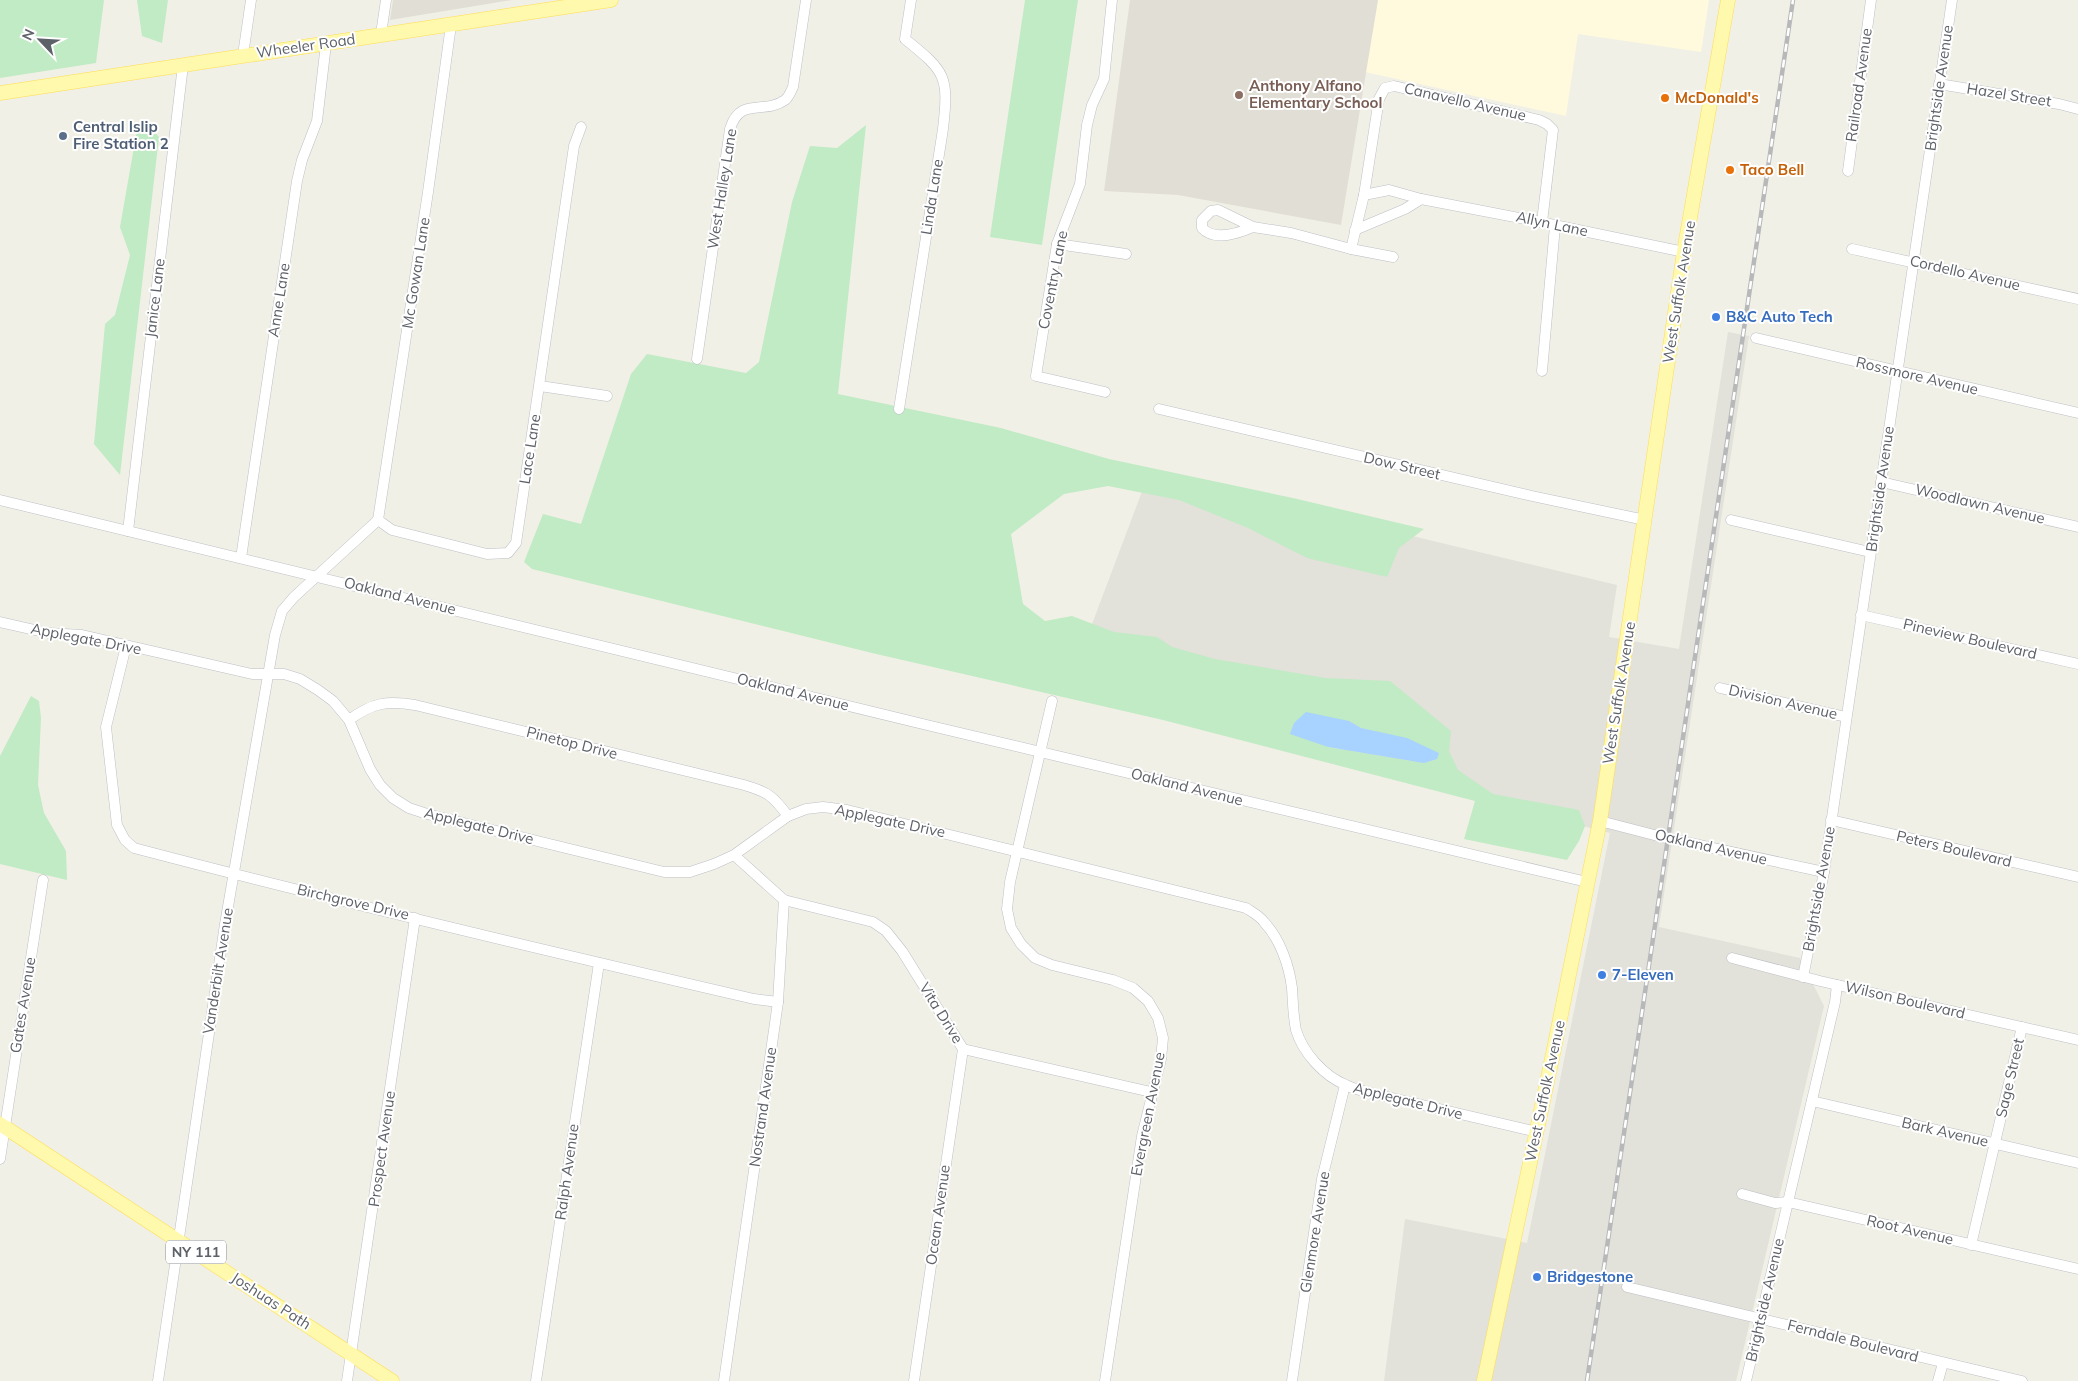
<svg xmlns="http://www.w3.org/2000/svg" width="2078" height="1381" font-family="Mulish,sans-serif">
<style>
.commercial{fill:#fffadd}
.industrial{fill:#e2e1da}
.education{fill:#e1dfd5}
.green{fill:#c0ebc4;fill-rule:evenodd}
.water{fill:#a8d2ff}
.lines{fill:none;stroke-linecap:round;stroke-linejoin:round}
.minor-casing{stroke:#bdbfc6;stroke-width:11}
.major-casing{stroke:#ffdd51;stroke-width:15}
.minor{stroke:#fff;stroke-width:10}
.major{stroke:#fff9ad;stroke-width:14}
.rail-casing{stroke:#b7b8b9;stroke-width:4.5}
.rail{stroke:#fff;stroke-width:2.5;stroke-dasharray:8;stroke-linecap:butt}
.education-dot{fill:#8d6e63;stroke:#fff;stroke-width:2}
.food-dot{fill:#e8710a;stroke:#fff;stroke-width:2}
.service-dot{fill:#5c6f8a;stroke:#fff;stroke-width:2}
.shop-dot{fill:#3f7fe0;stroke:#fff;stroke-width:2}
.labels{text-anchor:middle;stroke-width:4;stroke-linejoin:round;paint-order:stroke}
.shield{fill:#fff;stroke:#8e9095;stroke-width:1}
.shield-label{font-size:14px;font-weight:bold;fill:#5d6168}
.street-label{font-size:15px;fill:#5d6168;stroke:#fff}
.education-label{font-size:15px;font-weight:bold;fill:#785e54;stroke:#fff;text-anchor:start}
.food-label{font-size:15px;font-weight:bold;fill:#c56008;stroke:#fff;text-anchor:start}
.service-label{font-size:15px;font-weight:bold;fill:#4e5e75;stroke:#fff;text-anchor:start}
.shop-label{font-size:15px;font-weight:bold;fill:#366cbe;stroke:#fff;text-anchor:start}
</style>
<rect width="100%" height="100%" fill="#f1f0e6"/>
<!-- commercial -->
<path class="commercial" d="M 1378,0 L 1709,0 L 1701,52 L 1578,34 L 1566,116 L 1365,72 Z"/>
<!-- industrial -->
<path class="industrial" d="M 1728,332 L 1749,336 L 1659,927 L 1800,958 L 1824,1006 L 1736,1381 L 1384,1381 L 1405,1219 L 1527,1243 L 1610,833 L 1426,786 L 1086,640 L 1149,473 L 1617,585 L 1609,637 L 1679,649 Z"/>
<!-- education -->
<g class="education">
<path d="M 393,0 L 512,0 L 390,20 Z"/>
<path d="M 1130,0 L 1378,0 L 1341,225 L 1178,195 L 1104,191 Z"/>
</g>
<!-- green -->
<g class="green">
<path d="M 0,0 L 104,0 L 96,63 L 0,78 Z"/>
<path d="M 137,0 L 168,0 L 162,43 L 142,36 Z"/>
<path d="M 1025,0 L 1078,0 L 1042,245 L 990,237 Z"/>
<path d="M 148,125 L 159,137 L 120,475 L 94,444 L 105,324 L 115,315 L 130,255 L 120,227 L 137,130 Z"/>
<path d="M 866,125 L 838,394 L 1001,428 L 1109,459 L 1293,498 L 1424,529 L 1399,548 L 1387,577 L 1307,558 L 1248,528 L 1179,500 L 1108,486 L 1064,494 L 1011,534 L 1023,604 L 1045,621 L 1072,616 L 1114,632 L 1157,637 L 1172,647 L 1215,659 L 1325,678 L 1390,681 L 1451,731 L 1449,751 L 1458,770 L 1493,794 L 1579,810 L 1585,826 L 1579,841 L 1567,860 L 1464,839 L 1475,801 L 1163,720 L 872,653 L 532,569 L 524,562 L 543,514 L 581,524 L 631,374 L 647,354 L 746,373 L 759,362 L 792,202 L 810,146 L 837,148 ZM 1349,721 L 1361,728 L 1381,733 L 1437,759 L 1424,763 L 1328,747 Z"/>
<path d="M 31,696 L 39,701 L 41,718 L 38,785 L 44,813 L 66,851 L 67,880 L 0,864 L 0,756 Z"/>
</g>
<!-- water -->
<path class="water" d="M 1306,712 L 1349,721 L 1361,728 L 1407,738 L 1439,753 L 1437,759 L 1424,763 L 1328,747 L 1290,734 L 1294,723 Z"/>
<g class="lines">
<defs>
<g id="minor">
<path d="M 381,34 L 386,0"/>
<path d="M 243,55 L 251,0"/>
<path d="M 1939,84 L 2059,104 L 2078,109"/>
<path d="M 1848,171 L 1871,0"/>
<path d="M 1364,195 L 1389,190 L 1421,199 L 1535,221 L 1684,252"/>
<path d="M 1253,227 C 1239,233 1215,242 1202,228 L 1202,220 L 1211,211 L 1218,210 L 1253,227 L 1291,233 L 1351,249 L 1393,257"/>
<path d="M 1355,230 L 1405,209 L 1421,199"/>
<path d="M 1057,244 L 1126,254"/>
<path d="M 1351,249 L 1364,195 L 1379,99 L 1385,88 L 1394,86 L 1539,120 L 1547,124 L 1553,130 L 1542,222"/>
<path d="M 1852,249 L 2078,299"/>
<path d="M 1756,338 L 2078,413"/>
<path d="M 697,359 L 730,129 C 740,96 764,115 785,100 C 789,97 791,91 793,87 L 806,0"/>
<path d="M 1542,371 L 1555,226"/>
<path d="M 540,386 L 607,396"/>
<path d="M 1105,392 L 1036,376 L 1057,244 L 1080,184 L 1087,125 L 1092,105 L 1104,79 L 1112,0"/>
<path d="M 899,409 L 943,129 C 949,76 946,72 905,39 L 911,0"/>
<path d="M 1159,409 L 1532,496 L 1645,520"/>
<path d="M 1881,482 L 2078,527"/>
<path d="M 0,500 L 931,726 L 1587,882"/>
<path d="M 378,520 L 392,530 L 487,554 L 508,553 L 516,543 L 574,146 L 581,127"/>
<path d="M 378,520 L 428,192 L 451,25"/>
<path d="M 1731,520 L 1870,552"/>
<path d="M 128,531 L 183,65"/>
<path d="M 241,558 L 297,181 L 302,160 L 317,121 L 326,44"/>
<path d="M 1861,615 L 2078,664"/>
<path d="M 0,622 L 48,633 L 82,635 L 252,674 L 284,674 L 300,679 L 318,690 L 333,701 L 349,720 L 370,769 L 380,785 L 393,798 L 409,808 L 427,814 L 664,872 L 690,872 L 714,864 L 734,855 L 788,816 L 806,809 L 823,807 L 847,810 L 946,834 L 1246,908 C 1252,912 1260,916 1264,922 C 1280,939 1289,965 1292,988 C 1293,1002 1293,1016 1296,1030 C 1303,1053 1324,1076 1346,1085 C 1354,1089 1363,1091 1371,1093 L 1537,1132"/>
<path d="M 126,646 L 106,727 L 117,825 L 125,840 L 134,848 C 339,902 547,951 754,999 L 778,1002"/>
<path d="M 1720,688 L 1846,717"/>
<path d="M 1052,701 L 1010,882 L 1007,909 L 1011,928 L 1021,944 L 1035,958 L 1052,965 L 1113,980 L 1133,988 L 1148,1001 L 1158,1018 L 1163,1038 L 1161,1059 L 1142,1136 L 1105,1381"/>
<path d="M 349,720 C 372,703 387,700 415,705 L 744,785 C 768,792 773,796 788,816"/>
<path d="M 1831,820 L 2078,877"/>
<path d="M 1600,821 L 1662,837 L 1824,872"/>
<path d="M 784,900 L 873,922 L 886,931 L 902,951 L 963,1049 L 1151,1092"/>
<path d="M 1732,958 L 1820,981 L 2078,1040"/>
<path d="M 1803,977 L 1824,872 L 1952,0"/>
<path d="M 1812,1101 L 2078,1163"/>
<path d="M 0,1159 L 43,880"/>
<path d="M 1742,1194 L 1775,1203 L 1788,1202 L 2078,1269"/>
<path d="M 1971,1245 L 2022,1027"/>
<path d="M 1627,1287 L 2022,1381"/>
<path d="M 158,1381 L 225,924 L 275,635 L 282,611 L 294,597 L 378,520"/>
<path d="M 347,1381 L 415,918"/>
<path d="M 536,1381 L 599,963"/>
<path d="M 724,1381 L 778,1002 L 784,900 L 734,855"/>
<path d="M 914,1381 L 963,1049"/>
<path d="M 1292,1381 L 1322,1179 L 1345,1085"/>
<path d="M 1746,1381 L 1835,1002 L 1837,985"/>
<path d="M 1938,1381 L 1943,1363"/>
</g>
<g id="major">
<path d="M 0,93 L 611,0"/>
<path d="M 0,1124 L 392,1381"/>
<path d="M 1484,1381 L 1554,1049 L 1600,821 L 1684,252 L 1728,0"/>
</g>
</defs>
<!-- minor casing -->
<use href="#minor" class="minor-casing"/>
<!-- major casing -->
<use href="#major" class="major-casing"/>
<!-- minor -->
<use href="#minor" class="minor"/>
<!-- major -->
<use href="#major" class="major"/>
<defs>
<path id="rail" d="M 1587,1381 L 1793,0"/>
</defs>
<!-- rail casing -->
<use href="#rail" class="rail-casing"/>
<!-- rail -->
<use href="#rail" class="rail"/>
</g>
<!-- markers -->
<circle class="education-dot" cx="1239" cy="95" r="5"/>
<g class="food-dot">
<circle cx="1665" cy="98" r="5"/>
<circle cx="1730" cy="170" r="5"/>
</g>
<circle class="service-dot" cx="63" cy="136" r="5"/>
<g class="shop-dot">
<circle cx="1716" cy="317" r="5"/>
<circle cx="1602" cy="975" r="5"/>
<circle cx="1537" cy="1277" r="5"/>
</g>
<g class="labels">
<!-- shield labels -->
<rect class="shield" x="166" y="1240.5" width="60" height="23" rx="4"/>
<g class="shield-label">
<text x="196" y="1257">NY 111</text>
</g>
<!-- street labels -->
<g class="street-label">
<text transform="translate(306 46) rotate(-8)" y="5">Wheeler Road</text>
<text transform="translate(1859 85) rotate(-82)" y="5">Railroad Avenue</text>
<text transform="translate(1939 88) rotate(-82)" y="5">Brightside Avenue</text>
<text transform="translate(2009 95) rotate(9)" y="5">Hazel Street</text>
<text transform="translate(1465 102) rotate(13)" y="5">Canavello Avenue</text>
<text transform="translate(722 189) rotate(-81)" y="5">West Halley Lane</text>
<text transform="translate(932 197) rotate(-81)" y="5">Linda Lane</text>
<text transform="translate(1552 224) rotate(12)" y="5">Allyn Lane</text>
<text transform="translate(416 273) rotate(-81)" y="5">Mc Gowan Lane</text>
<text transform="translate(1965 273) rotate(13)" y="5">Cordello Avenue</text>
<text transform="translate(1053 280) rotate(-79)" y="5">Coventry Lane</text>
<text transform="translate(1679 292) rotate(-81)" y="5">West Suffolk Avenue</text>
<text transform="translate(155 298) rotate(-83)" y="5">Janice Lane</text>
<text transform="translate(279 300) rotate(-81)" y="5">Anne Lane</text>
<text transform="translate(1917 376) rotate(13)" y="5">Rossmore Avenue</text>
<text transform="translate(530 449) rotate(-81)" y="5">Lace Lane</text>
<text transform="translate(1402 466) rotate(13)" y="5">Dow Street</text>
<text transform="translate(1880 489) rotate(-82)" y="5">Brightside Avenue</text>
<text transform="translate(1980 504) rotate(13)" y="5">Woodlawn Avenue</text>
<text transform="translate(400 596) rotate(14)" y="5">Oakland Avenue</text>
<text transform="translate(86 639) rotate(11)" y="5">Applegate Drive</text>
<text transform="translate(1970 639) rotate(13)" y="5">Pineview Boulevard</text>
<text transform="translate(793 692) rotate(14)" y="5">Oakland Avenue</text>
<text transform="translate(1619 693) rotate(-81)" y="5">West Suffolk Avenue</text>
<text transform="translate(1783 702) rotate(13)" y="5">Division Avenue</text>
<text transform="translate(572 743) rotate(14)" y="5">Pinetop Drive</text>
<text transform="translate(1187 787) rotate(14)" y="5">Oakland Avenue</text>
<text transform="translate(890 821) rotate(12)" y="5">Applegate Drive</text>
<text transform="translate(479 826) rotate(14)" y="5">Applegate Drive</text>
<text transform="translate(1711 847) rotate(13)" y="5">Oakland Avenue</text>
<text transform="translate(1954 849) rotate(13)" y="5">Peters Boulevard</text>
<text transform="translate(1819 889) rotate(-80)" y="5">Brightside Avenue</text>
<text transform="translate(353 902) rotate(13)" y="5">Birchgrove Drive</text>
<text transform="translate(218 971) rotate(-81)" y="5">Vanderbilt Avenue</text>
<text transform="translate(1905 1000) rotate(13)" y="5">Wilson Boulevard</text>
<text transform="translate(23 1005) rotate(-81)" y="5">Gates Avenue</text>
<text transform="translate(941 1013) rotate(58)" y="5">Vita Drive</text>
<text transform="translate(2010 1078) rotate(-77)" y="5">Sage Street</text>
<text transform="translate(1545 1091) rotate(-78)" y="5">West Suffolk Avenue</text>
<text transform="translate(1408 1101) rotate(14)" y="5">Applegate Drive</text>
<text transform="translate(763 1107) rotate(-82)" y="5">Nostrand Avenue</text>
<text transform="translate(1148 1114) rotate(-79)" y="5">Evergreen Avenue</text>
<text transform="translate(1945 1132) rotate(13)" y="5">Bark Avenue</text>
<text transform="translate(382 1149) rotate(-82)" y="5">Prospect Avenue</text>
<text transform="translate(567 1172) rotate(-82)" y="5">Ralph Avenue</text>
<text transform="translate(938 1215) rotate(-82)" y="5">Ocean Avenue</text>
<text transform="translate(1910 1230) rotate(13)" y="5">Root Avenue</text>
<text transform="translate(1315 1232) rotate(-81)" y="5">Glenmore Avenue</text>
<text transform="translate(1765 1300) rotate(-77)" y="5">Brightside Avenue</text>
<text transform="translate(271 1301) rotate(33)" y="5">Joshuas Path</text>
<text transform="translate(1853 1341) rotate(14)" y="5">Ferndale Boulevard</text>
</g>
<!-- education labels -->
<g class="education-label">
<text x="1249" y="91">Anthony Alfano<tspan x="1249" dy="17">Elementary School</tspan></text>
</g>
<!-- food labels -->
<g class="food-label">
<text x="1675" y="103">McDonald's</text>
<text x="1740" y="175">Taco Bell</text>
</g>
<!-- service labels -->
<g class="service-label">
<text x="73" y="132">Central Islip<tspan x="73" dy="17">Fire Station 2</tspan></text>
</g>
<!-- shop labels -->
<g class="shop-label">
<text x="1726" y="322">B&amp;C Auto Tech</text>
<text x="1612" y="980">7-Eleven</text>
<text x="1547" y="1282">Bridgestone</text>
</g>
</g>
<!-- north arrow -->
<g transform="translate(40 40) rotate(295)" stroke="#ffffff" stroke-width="4" paint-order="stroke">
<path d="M0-4L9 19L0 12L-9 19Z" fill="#5d6168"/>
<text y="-8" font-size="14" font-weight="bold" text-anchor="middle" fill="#5d6168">N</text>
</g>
</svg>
